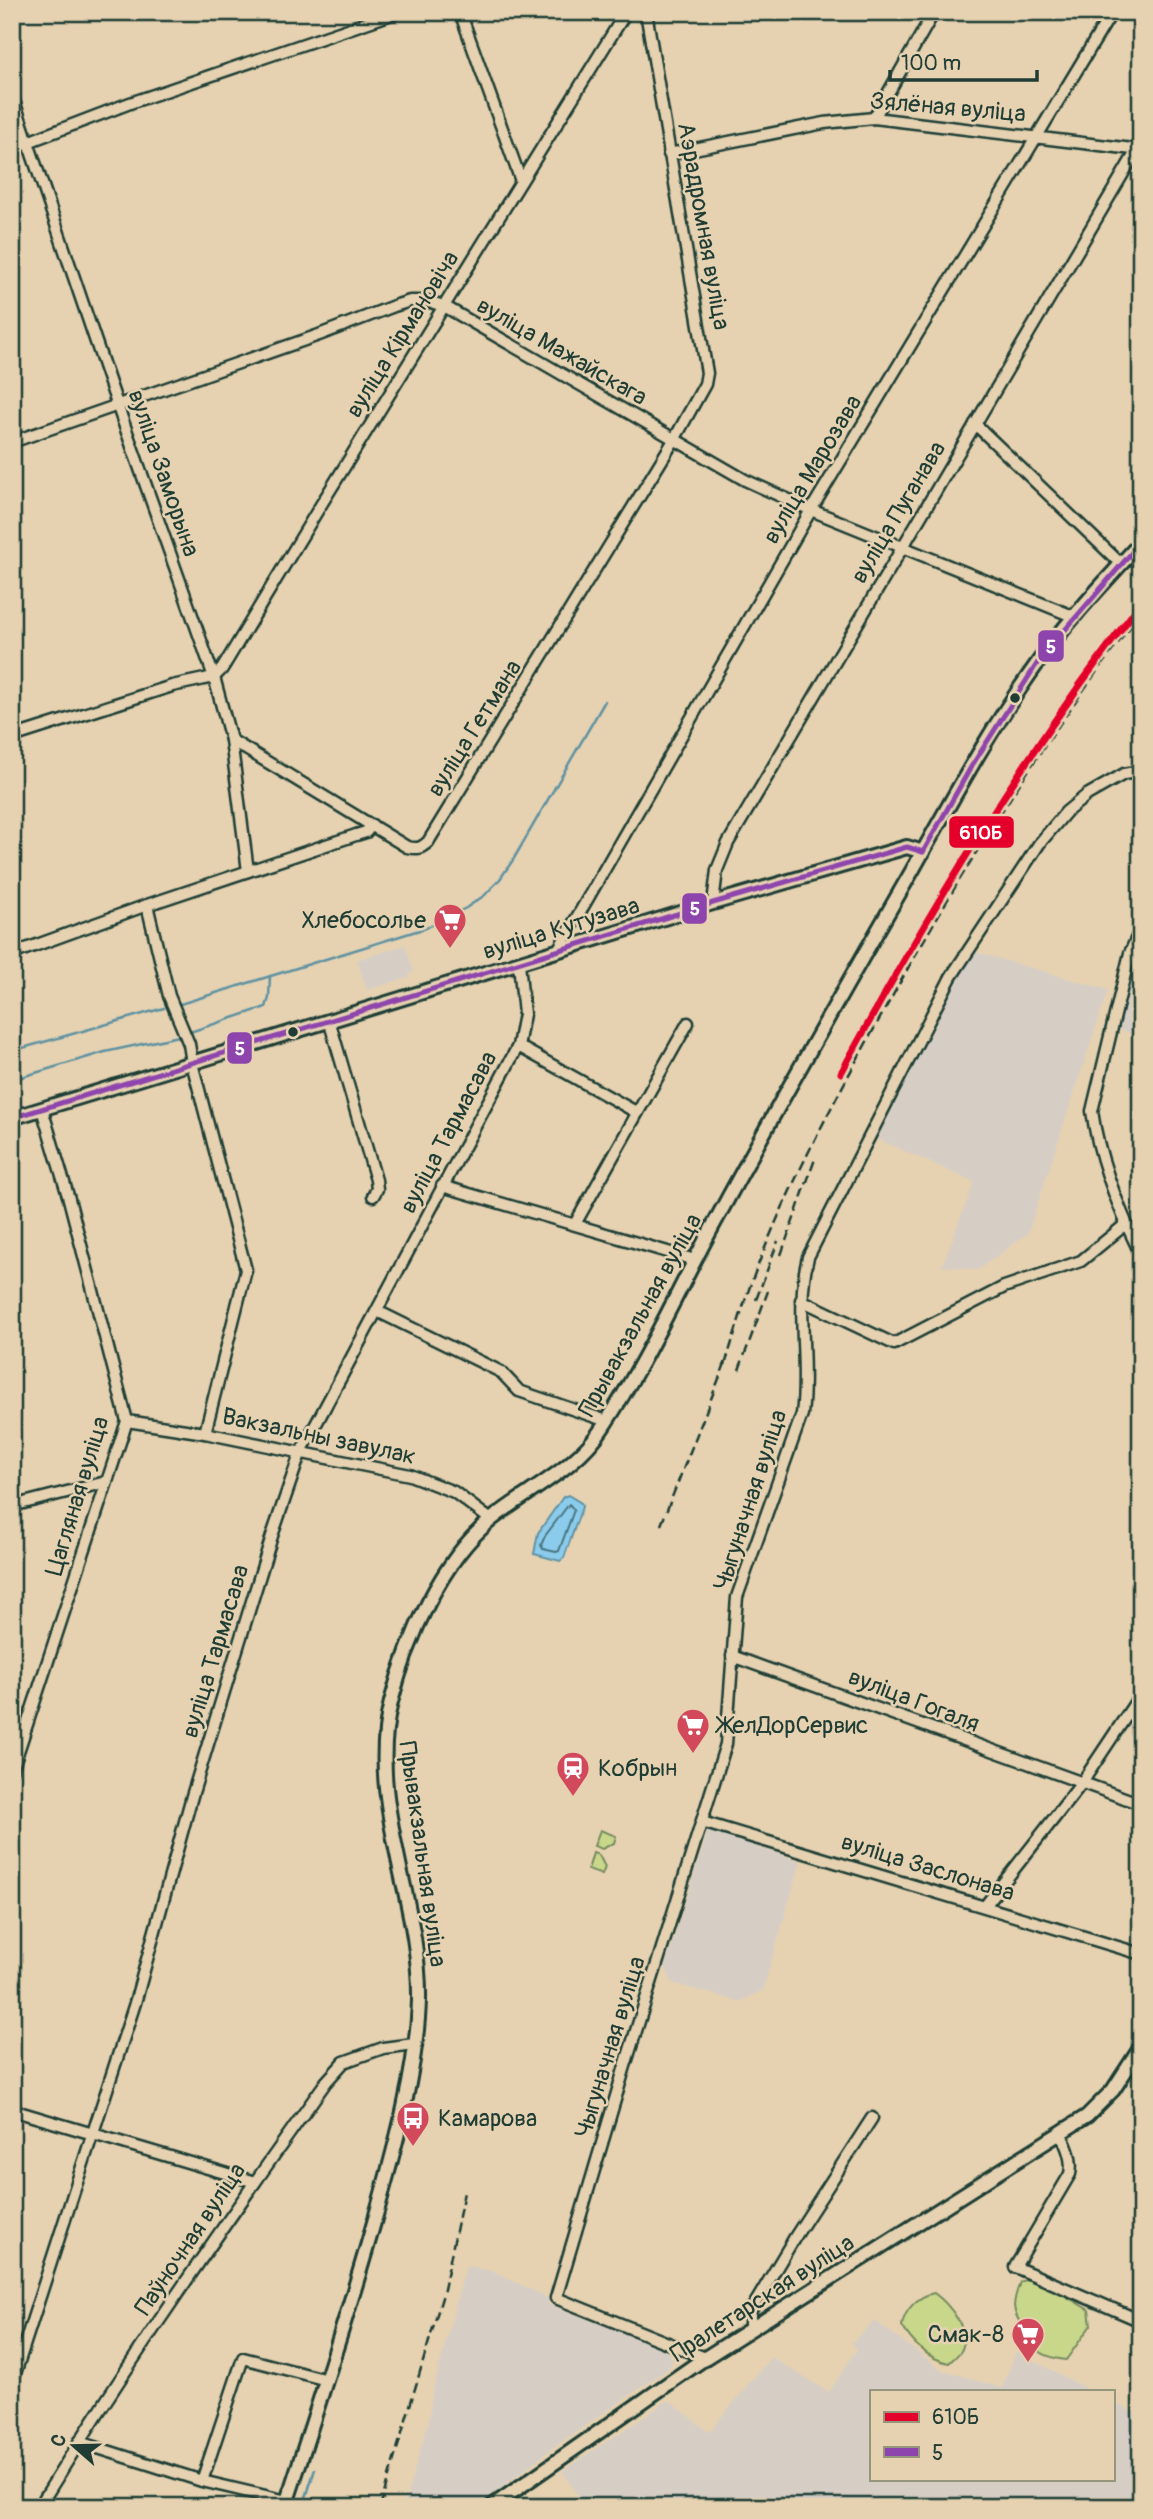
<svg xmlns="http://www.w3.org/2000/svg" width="1153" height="2519" font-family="Pangolin,sans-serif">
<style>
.built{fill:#d6cec5}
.green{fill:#c8d78a;stroke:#748a5f;stroke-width:2}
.water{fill:#8bcbec;stroke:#6092a2;stroke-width:2}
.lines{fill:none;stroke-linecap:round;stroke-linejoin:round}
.shore{stroke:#4a767e;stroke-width:2}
.stream{stroke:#6092a2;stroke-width:2.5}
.minor-casing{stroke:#1f3d34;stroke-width:15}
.major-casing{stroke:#1f3d34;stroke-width:18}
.minor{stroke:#e6d2b1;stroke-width:10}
.major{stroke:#e6d2b1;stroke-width:12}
.rail{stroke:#1f3d34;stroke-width:2.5;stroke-dasharray:10 5;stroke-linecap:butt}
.bus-1-casing{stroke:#e6d2b1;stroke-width:10}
.bus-1{stroke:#8e44ad;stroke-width:5}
.rail-1-casing{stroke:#e6d2b1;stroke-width:12}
.rail-1{stroke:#e4002b;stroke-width:7}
.bus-dot{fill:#1f3d34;stroke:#e6d2b1;stroke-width:2.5}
.labels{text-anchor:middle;stroke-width:5;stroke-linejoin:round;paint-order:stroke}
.street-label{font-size:24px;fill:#1f3d34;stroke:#e6d2b1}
.poi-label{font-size:24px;fill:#1f3d34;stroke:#e6d2b1;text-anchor:start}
.line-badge{stroke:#e6d2b1;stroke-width:2.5}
.badge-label{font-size:19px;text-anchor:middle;font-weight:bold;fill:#fff}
</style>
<rect width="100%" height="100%" fill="#e6d2b1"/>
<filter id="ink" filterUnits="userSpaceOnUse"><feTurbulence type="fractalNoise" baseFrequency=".0143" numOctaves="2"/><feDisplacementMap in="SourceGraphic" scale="14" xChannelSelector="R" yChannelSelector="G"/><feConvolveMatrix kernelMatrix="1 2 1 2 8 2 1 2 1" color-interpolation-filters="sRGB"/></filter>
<g filter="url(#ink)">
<!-- built -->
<g class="built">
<path d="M 405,945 L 414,972 L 409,973 L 410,977 L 367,990 L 357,960 Z"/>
<path d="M 969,950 L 1108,990 L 1028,1233 L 978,1270 L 942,1266 L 974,1182 L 868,1135 Z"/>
<path d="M 1141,969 L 1141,1037 L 1118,1029 L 1131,978 Z"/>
<path d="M 708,1831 L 801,1861 L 763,1990 L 740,2002 L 672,1983 L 665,1966 Z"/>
<path d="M 466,2266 L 493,2271 L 550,2299 L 548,2304 L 669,2350 L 673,2356 L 672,2363 L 668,2369 L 553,2448 L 476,2507 L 403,2507 L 429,2421 L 432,2394 Z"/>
<path d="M 875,2321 L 942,2370 L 1002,2388 L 1016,2351 L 1091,2391 L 871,2391 L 871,2479 L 1113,2479 L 1113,2402 L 1141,2416 L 1141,2507 L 573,2507 L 579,2497 L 562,2471 L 669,2400 L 709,2432 L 771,2357 L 829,2392 L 857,2349 L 851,2343 Z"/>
</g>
<!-- green -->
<g class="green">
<path d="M 600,1830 L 616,1836 L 614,1843 L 602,1849 L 594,1846 Z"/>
<path d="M 593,1853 L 599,1855 L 605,1867 L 602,1875 L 588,1870 Z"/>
<path d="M 1027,2279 L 1047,2285 L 1089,2310 L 1091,2325 L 1066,2360 C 1051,2358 1036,2354 1029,2339 C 1026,2335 1027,2333 1024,2329 C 1011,2310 1012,2304 1020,2282 Z"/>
<path d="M 934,2293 C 949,2304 972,2331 961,2351 C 958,2355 953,2359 949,2363 C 928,2359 912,2343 902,2326 C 904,2310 918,2296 934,2293 Z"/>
</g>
<!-- water -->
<path class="water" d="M 568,1495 L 581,1503 L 582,1507 L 564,1558 L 560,1561 L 534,1554 L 538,1533 L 563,1497 Z"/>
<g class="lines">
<!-- shore -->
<path class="shore" d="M 569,1504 L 574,1510 L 559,1551 L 556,1552 L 543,1549 L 541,1545 L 545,1536 Z"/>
<!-- stream -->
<g class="stream">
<path d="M 177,1005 L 426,928 L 466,908 L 485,895 L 500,879 L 513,860 L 605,701"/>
<path d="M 193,1031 L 266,1007 L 269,998 L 270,976"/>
<path d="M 12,1051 L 164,1008"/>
<path d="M 12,1080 L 105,1052 L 179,1036"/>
<path d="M 303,2507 L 315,2469"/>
</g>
<defs>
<g id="minor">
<path d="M 460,12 L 521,181"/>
<path d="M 12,95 L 118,407 L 214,677 L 231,740 L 248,871"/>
<path d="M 874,118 L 934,12"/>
<path d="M 12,148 L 130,103 L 398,12"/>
<path d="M 669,154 L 824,123 L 874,118 L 1141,150"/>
<path d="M 975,424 L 1121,564"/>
<path d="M 12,442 L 319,335 L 394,306 L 410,301 L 427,301 L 444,306 L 745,480 L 811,510 L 1075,617"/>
<path d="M 12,737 L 172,686 L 214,677 L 222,669 L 319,508 L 626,12"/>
<path d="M 231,740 L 407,847 C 417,849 420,849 428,842 L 674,440 L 705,384 L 707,373 L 646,12"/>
<path d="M 713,903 L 717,870 L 728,843 L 1137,150"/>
<path d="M 147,905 L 169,996 L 189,1044 L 192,1063 L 246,1270 L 205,1433"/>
<path d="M 1141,928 L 1130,953 L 1092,1111 C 1099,1161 1119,1210 1141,1255"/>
<path d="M 557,952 L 811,510 L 1112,12"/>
<path d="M 12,954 L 147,905 L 356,835 L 366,832 L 372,825"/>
<path d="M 329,1020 L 376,1180 L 377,1189 L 373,1196"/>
<path d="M 518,1046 L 636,1112"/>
<path d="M 442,1186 L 695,1260"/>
<path d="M 575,1224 L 688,1023"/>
<path d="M 801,1300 L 894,1344 L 1004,1287 L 1081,1261 L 1126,1224"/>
<path d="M 377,1311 L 501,1372 L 519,1391 L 607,1421"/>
<path d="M 127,1421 L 205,1433 L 410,1475 L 454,1492 L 491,1520"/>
<path d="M 12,1506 L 106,1482"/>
<path d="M 732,1656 L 1141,1804"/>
<path d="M 12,1770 L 127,1421 L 69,1199 L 42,1109"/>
<path d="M 702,1822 L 1141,1954"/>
<path d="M 985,1906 L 1081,1784 L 1141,1694"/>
<path d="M 12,2110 L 255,2182"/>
<path d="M 1061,2134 C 1067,2147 1073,2159 1070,2174 L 1015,2267 L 1141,2321"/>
<path d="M 750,2330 L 750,2312 L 795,2237 L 872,2118"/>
<path d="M 705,2358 L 556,2298 L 625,2066 L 726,1744 L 737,1597 L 802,1414 C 809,1361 795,1309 808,1257 L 951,977 L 1039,844 L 1066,812 L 1087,795 L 1124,774 L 1141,771"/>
<path d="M 12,2383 L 135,2003 L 192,1796 L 272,1536 L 300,1454 L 518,1046 L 524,1014 L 519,963"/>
<path d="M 79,2442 L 202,2481 L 287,2501"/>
<path d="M 202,2481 L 243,2358 L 327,2380"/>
<path d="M 39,2507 C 128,2361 227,2221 326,2082 L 344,2062 L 383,2048 L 414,2044"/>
</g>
<g id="major">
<path d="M 12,1118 L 713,903 L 907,847 L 923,852"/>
<path d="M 285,2507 C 318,2407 350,2309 378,2208 C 396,2144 417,2067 419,2000 C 421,1901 366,1802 391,1702 C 407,1640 441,1560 492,1519 C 530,1489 577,1468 603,1427 C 646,1362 678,1290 715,1222 C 779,1104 845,987 912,871 C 952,800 991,727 1039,661 C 1069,619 1106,581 1141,542"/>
<path d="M 491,2507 L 705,2358 L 1087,2116 L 1113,2090 L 1141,2047"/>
</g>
</defs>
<!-- minor casing -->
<use href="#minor" class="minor-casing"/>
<!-- major casing -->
<use href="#major" class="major-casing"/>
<!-- minor -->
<use href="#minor" class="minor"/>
<!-- major -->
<use href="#major" class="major"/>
<!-- rail -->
<g class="rail">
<path d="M 781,1255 L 815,1159"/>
<path d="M 756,1300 L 778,1241"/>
<path d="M 725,1365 C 736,1330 746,1294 760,1260 C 798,1165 848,1075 898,986 C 970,857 1050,730 1141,613"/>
<path d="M 739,1370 L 768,1291"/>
<path d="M 661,1525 L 728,1356"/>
<path d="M 380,2507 L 443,2294 L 464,2192"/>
</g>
<defs>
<g id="bus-1">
<path d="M 923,852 L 971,767 L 1040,659 L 1141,542"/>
<path d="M 12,1118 L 713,903 L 907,847 L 923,852"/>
</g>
</defs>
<!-- bus-1 casing -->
<use href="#bus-1" class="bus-1-casing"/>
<!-- bus-1 -->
<use href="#bus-1" class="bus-1"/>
<defs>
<path id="rail-1" d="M 841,1073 C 930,909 1026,751 1141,603"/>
</defs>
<!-- rail-1 casing -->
<use href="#rail-1" class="rail-1-casing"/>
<!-- rail-1 -->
<use href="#rail-1" class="rail-1"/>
</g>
</g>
<!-- icons -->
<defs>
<symbol id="supermarket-pin" viewBox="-11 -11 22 30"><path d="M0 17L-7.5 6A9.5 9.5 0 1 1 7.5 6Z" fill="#d1495b" stroke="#e6d2b1"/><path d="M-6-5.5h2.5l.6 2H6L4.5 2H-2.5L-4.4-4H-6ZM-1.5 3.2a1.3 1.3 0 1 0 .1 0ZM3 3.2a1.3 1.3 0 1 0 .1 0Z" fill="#fff"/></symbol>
<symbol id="station-pin" viewBox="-11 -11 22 30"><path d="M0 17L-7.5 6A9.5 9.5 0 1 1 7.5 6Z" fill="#d1495b" stroke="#e6d2b1"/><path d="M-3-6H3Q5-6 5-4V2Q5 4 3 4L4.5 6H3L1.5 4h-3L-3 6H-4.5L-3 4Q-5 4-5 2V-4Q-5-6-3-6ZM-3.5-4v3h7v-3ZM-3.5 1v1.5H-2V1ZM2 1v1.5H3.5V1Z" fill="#fff"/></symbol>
<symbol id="bus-pin" viewBox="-11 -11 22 30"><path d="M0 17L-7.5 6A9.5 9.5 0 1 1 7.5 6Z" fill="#d1495b" stroke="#e6d2b1"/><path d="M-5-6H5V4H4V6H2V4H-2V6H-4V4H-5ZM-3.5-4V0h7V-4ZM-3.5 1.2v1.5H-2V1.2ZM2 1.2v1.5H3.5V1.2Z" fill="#fff"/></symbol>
</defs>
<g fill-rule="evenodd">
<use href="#supermarket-pin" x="431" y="901" width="38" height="52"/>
<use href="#supermarket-pin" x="674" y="1706" width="38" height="52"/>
<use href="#station-pin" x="554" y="1749" width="38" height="52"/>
<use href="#bus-pin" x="394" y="2099" width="38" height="52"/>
<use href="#supermarket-pin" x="1009" y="2315" width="38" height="52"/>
</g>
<!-- markers -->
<g class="bus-dot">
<circle cx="1015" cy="698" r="6"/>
<circle cx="293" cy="1032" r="6"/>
</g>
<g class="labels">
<!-- street labels -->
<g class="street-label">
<text transform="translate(948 107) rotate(5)" y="8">Зялёная вуліца</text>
<text transform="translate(704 226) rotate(80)" y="8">Аэрадромная вуліца</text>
<text transform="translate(402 334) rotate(-58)" y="8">вуліца Кірмановіча</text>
<text transform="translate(562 351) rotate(30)" y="8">вуліца Мажайскага</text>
<text transform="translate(812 469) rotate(-59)" y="8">вуліца Марозава</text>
<text transform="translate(164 473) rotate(71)" y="8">вуліца Заморына</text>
<text transform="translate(898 512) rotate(-59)" y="8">вуліца Пуганава</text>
<text transform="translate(474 728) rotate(-58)" y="8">вуліца Гетмана</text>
<text transform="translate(561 928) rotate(-17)" y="8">вуліца Кутузава</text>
<text transform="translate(448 1132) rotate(-62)" y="8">вуліца Тармасава</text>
<text transform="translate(640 1315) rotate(-61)" y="8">Прывакзальная вуліца</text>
<text transform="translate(319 1436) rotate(12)" y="8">Вакзальны завулак</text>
<text transform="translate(77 1496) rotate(-73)" y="8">Цагляная вуліца</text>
<text transform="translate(750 1500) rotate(-72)" y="8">Чыгуначная вуліца</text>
<text transform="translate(215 1651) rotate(-73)" y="8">вуліца Тармасава</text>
<text transform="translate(914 1700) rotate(21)" y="8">вуліца Гогаля</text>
<text transform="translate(423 1854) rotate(82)" y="8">Прывакзальная вуліца</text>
<text transform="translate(928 1867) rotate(17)" y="8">вуліца Заслонава</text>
<text transform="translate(610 2047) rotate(-73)" y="8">Чыгуначная вуліца</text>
<text transform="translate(190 2239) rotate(-56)" y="8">Паўночная вуліца</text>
<text transform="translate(762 2298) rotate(-33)" y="8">Пралетарская вуліца</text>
</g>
<!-- poi labels -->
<g class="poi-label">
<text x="426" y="928" text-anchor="end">Хлебосолье</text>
<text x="718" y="1733">ЖелДорСервис</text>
<text x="598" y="1776">Кобрын</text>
<text x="438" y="2126">Камарова</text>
<text x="1004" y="2342" text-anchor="end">Смак-8</text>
</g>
</g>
<g class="line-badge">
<rect x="1037" y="629" width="28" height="34" rx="7" fill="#8e44ad"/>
<rect x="948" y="815" width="67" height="34" rx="7" fill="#e4002b"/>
<rect x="681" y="892" width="27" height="33" rx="7" fill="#8e44ad"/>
<rect x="226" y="1031" width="27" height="34" rx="7" fill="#8e44ad"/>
</g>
<g class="badge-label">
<text x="1051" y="653">5</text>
<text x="981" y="839">610Б</text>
<text x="695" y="915">5</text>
<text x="240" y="1055">5</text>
</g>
<!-- margin -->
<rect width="1153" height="2519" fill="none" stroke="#e6d2b1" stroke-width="42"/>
<rect x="21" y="21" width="1111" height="2477" fill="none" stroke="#1f3d34" stroke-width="2.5" filter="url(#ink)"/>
<!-- legend -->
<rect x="870" y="2390" width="245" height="91" fill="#e6d2b1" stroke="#96967f" stroke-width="2"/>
<rect x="884" y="2412" width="35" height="10" fill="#e4002b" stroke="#96967f" stroke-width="2"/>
<text x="932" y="2424" font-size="21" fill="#1f3d34">610Б</text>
<rect x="884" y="2447" width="35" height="10" fill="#8e44ad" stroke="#96967f" stroke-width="2"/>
<text x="932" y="2460" font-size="21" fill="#1f3d34">5</text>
<!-- north arrow -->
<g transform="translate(74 2446) rotate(290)" stroke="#e6d2b1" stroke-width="5" paint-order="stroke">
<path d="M0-5L12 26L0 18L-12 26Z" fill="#1f3d34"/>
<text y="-10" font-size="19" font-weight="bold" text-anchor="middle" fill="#1f3d34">С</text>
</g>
<!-- scale -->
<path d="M890 70v10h147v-10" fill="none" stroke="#1f3d34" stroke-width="3.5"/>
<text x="901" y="70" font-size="21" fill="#1f3d34" stroke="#e6d2b1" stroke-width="5" paint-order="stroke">100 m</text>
</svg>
